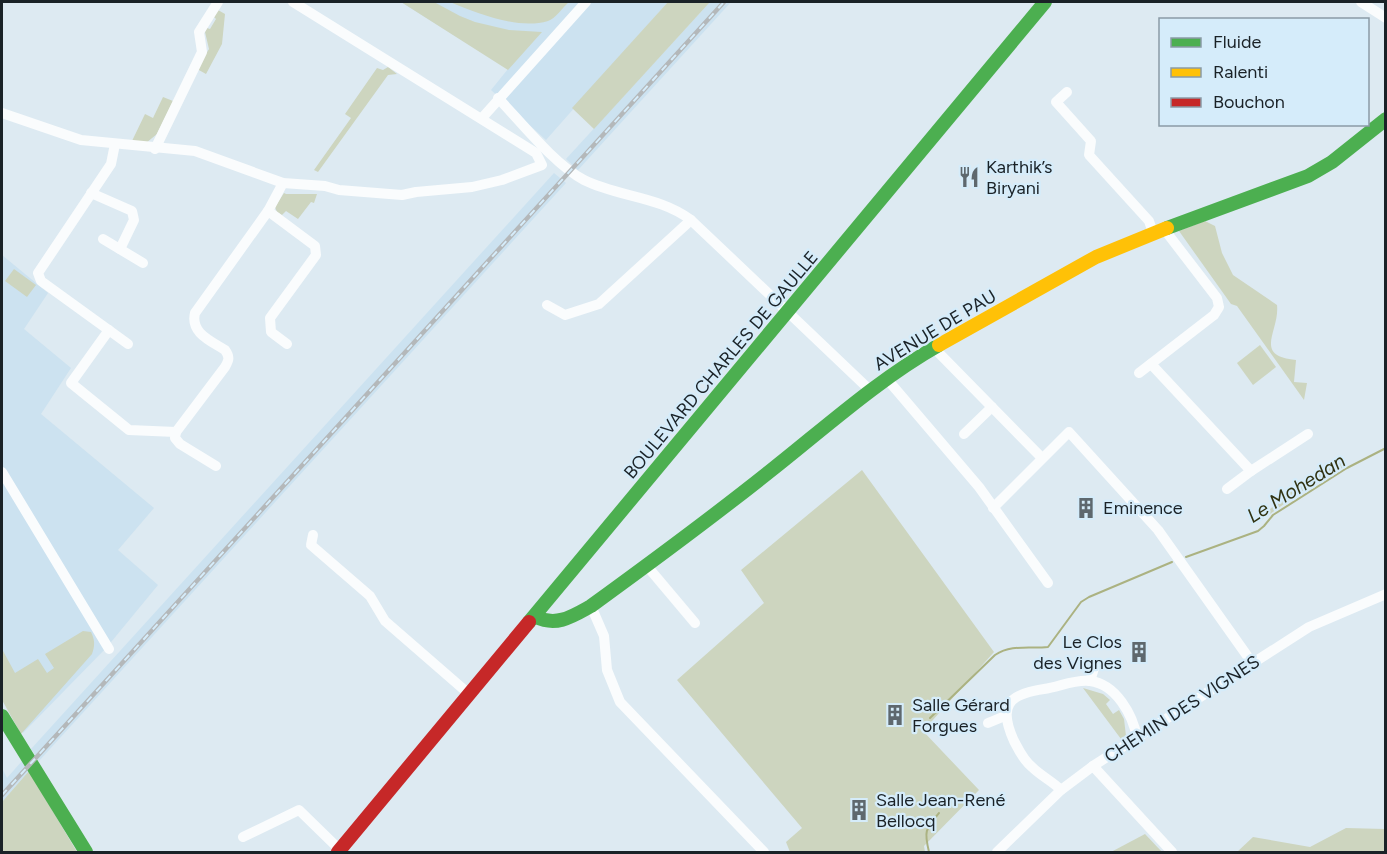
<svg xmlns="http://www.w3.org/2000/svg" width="1387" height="854" font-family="Figtree,sans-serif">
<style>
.built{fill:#cce2f0}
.green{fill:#cdd5bf}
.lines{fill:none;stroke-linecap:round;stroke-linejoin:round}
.stream{stroke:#abb281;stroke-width:2}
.street{stroke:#fafcfd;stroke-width:10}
.fast{stroke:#4caf50;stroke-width:14}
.slow{stroke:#ffc107;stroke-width:14}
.jam{stroke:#c62828;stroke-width:14}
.rail-casing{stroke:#b4b8ba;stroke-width:4.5}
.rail{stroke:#d5ecfa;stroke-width:2;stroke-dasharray:7;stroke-linecap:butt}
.labels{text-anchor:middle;stroke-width:4.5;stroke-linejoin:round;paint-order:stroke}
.poi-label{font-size:18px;fill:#1a2227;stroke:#d5ecfa;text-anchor:start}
.street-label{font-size:18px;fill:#1a2227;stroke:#d5ecfa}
.water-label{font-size:20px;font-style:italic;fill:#313312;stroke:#d5ecfa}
</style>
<rect width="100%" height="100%" fill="#ddeaf2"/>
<!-- built -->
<g class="built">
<path d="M 401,2 L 668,2 L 546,140 L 491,90 L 508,69 Z"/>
<path d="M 710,2 L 731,2 L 578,170 L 566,159 Z"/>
<path d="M 554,173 L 566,183 L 39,761 L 31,749 Z"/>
<path d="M 2,255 L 48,293 L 24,329 L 71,368 L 41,414 L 154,508 L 118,550 L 158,585 L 107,647 L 23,733 L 2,693 Z"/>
<path d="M 22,761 L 29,771 L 2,802 L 2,768 L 7,778 Z"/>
</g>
<!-- green -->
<g class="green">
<path d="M 401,2 L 434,2 L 460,16 L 475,22 L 509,30 L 542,32 L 508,70 Z"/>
<path d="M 450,2 L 569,2 C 563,7 555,19 548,21 C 518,30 477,13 450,2 Z"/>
<path d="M 668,2 L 710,2 L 594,129 L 572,108 Z"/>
<path d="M 218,10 L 225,14 L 222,44 L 206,74 L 197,69 L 209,49 L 205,32 L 207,28 L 210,29 L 216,19 L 214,17 Z"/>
<path d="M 388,67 L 397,74 L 388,75 L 318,172 L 314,170 L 351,118 L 345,114 L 377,68 L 383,70 Z"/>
<path d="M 163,97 L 173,101 L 157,134 L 146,143 L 132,141 L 145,114 L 153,118 Z"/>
<path d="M 284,193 L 286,194 L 317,194 L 314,203 L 311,202 L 298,219 L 286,211 L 282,215 L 277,212 L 275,207 Z"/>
<path d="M 1205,221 L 1215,226 L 1222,253 L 1233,275 L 1277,305 C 1280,331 1252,356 1296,360 L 1294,382 L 1307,383 L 1304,400 L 1237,306 L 1231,304 L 1179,231 Z"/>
<path d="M 14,269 L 36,285 L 27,297 L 5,281 Z"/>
<path d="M 1260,345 L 1276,367 L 1253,385 L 1237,363 Z"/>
<path d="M 1343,461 L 1346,466 L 1308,487 L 1260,521 C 1281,493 1312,478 1343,461 Z"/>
<path d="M 862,470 L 994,652 L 923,731 L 979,790 L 924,846 L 925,852 L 790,852 L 786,842 L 802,828 L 677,680 L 764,603 L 741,570 Z"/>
<path d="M 83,631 L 91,632 C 95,640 95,646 92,654 L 21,734 L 2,700 L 2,649 L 15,673 L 38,659 L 47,673 L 54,668 L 45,654 Z"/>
<path d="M 1083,688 L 1103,694 L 1110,700 L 1106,704 L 1113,714 L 1119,710 L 1124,719 L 1126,736 L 1121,739 Z"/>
<path d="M 29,771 L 77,852 L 2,852 L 2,802 Z"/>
<path d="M 1346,828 L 1385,829 L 1385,852 L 1237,852 L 1253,837 L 1310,847 Z"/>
<path d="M 1145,834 L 1162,852 L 1111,852 Z"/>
</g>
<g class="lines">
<!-- stream -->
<g class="stream">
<path d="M 1385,144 L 1386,166"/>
<path d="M 1186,557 L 1258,531 L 1264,526 L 1273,515 L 1347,468 L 1386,448"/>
<path d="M 930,718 L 995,655 C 1012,644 1029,649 1048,647 L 1081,602 L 1089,597 L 1172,562"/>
<path d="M 929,852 C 924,831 925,830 939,813"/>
</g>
<!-- street -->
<g class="street">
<path d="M 1361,2 L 1386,18"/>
<path d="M 1067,92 L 1056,102 L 1091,141 L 1089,155 L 1149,221 L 1153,233"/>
<path d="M 498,98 C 521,122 555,165 584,180 C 618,197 659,196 691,220 L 871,391"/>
<path d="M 2,113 L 81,140 L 195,151 L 283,183 L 325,186 L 339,190 L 402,195 L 416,192 L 472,187 L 502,180 L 542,165 L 536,153 L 293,2"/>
<path d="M 482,118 L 586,2"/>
<path d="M 115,144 L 111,164 L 38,273 L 41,281 L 128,344"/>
<path d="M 155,149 L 202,52 L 199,32 L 218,2"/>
<path d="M 91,193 L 132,211 L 134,220 L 120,249"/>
<path d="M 268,211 L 315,246 L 316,255 L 270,318 L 271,332 L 287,344"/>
<path d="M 103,239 L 143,263"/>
<path d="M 547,305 L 565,315 L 599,304 L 691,220"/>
<path d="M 109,330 L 71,383 L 129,430 L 176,432"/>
<path d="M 934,348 L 1042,458"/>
<path d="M 1151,364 L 1251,471"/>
<path d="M 1139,373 L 1214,315 L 1219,307 L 1217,298 L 1164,229"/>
<path d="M 887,379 L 979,487 L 1048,583"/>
<path d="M 964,434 L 992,407"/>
<path d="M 216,466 L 180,444 L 175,438 L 176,432 L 225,367 C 229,360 230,357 225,350 C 211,341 190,333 195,313 L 268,211 L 283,183"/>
<path d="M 2,472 L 109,649"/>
<path d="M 1227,489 L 1251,471 L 1308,434"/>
<path d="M 993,508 L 1069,432 L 1158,530 L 1253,664"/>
<path d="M 313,535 L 311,545 L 370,596 L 385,621 L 469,694"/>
<path d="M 647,566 L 695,623"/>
<path d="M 591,606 L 604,636 L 607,670 L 620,702 L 764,852"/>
<path d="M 1090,681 L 1095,665"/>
<path d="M 988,723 L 1005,716"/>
<path d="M 1093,766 L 1172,852"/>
<path d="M 1061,790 C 1052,781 1041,776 1032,767 C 1023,760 1019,750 1014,741 C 998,706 1008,694 1044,689 C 1059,687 1075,679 1090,681 C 1116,684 1133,715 1137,738"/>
<path d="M 243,837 L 299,810 L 340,850"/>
<path d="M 997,852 L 1061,790 L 1093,766 L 1309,627 L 1386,594"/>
</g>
<!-- fast -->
<g class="fast">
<path d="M 1167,228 L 1308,176 L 1332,162 L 1386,119"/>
<path d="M 536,617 C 557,627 573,616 591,606 C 653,561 714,516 774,468 C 827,426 879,379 939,345"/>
<path d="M 529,622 L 1045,2"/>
<path d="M 2,716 L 86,852"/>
</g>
<!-- slow -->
<path class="slow" d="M 939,345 L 1096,257 L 1167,228"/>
<!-- jam -->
<path class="jam" d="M 338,852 L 529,622"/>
<defs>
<path id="rail" d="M 2,795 L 724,2"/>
</defs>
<!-- rail casing -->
<use href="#rail" class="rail-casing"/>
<!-- rail -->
<use href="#rail" class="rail"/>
</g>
<!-- icons -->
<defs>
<symbol id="restaurant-bare" viewBox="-9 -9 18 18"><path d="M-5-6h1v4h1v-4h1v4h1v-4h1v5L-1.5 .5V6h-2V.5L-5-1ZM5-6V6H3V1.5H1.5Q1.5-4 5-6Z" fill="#5e686e" stroke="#d5ecfa" stroke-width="2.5" paint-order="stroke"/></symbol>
<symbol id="building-bare" viewBox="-9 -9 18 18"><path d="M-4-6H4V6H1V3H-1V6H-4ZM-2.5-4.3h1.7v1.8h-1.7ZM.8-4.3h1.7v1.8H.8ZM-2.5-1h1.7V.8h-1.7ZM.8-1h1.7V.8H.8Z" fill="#5e686e" stroke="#d5ecfa" stroke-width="2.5" paint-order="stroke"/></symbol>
</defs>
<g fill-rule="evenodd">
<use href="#restaurant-bare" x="954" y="162" width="30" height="30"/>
<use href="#building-bare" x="1071" y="493" width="30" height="30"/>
<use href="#building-bare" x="1124" y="637" width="30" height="30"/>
<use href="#building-bare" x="880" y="700" width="30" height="30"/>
<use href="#building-bare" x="844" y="795" width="30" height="30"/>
</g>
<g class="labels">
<!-- poi labels -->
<g class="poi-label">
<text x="986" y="173">Karthik’s<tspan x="986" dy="21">Biryani</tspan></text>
<text x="1103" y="514">Eminence</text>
<text x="1122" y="648" text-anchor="end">Le Clos<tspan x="1122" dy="21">des Vignes</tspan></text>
<text x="912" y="711">Salle Gérard<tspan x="912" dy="21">Forgues</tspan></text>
<text x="876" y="806">Salle Jean-René<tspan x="876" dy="21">Bellocq</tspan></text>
</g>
<!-- street labels -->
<g class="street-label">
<text transform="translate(935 330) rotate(-31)" y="6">AVENUE DE PAU</text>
<text transform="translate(721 365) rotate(-50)" y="6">BOULEVARD CHARLES DE GAULLE</text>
<text transform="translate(1182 709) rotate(-33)" y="6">CHEMIN DES VIGNES</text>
</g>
<!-- water labels -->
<g class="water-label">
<text transform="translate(1296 488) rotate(-32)" y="7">Le Mohedan</text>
</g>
</g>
<!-- border -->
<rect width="1387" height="854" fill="none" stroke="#1a2227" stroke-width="6"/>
<!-- legend -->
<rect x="1159" y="18" width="210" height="108" fill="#d5ecfa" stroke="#8a9ba6" stroke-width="1.5"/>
<rect x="1171" y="38" width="30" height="9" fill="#4caf50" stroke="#8a9ba6" stroke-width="1.5"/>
<text x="1213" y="48" font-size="18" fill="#1a2227">Fluide</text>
<rect x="1171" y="68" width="30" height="9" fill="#ffc107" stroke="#8a9ba6" stroke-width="1.5"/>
<text x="1213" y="78" font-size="18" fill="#1a2227">Ralenti</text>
<rect x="1171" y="98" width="30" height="9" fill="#c62828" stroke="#8a9ba6" stroke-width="1.5"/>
<text x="1213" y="108" font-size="18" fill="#1a2227">Bouchon</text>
</svg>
